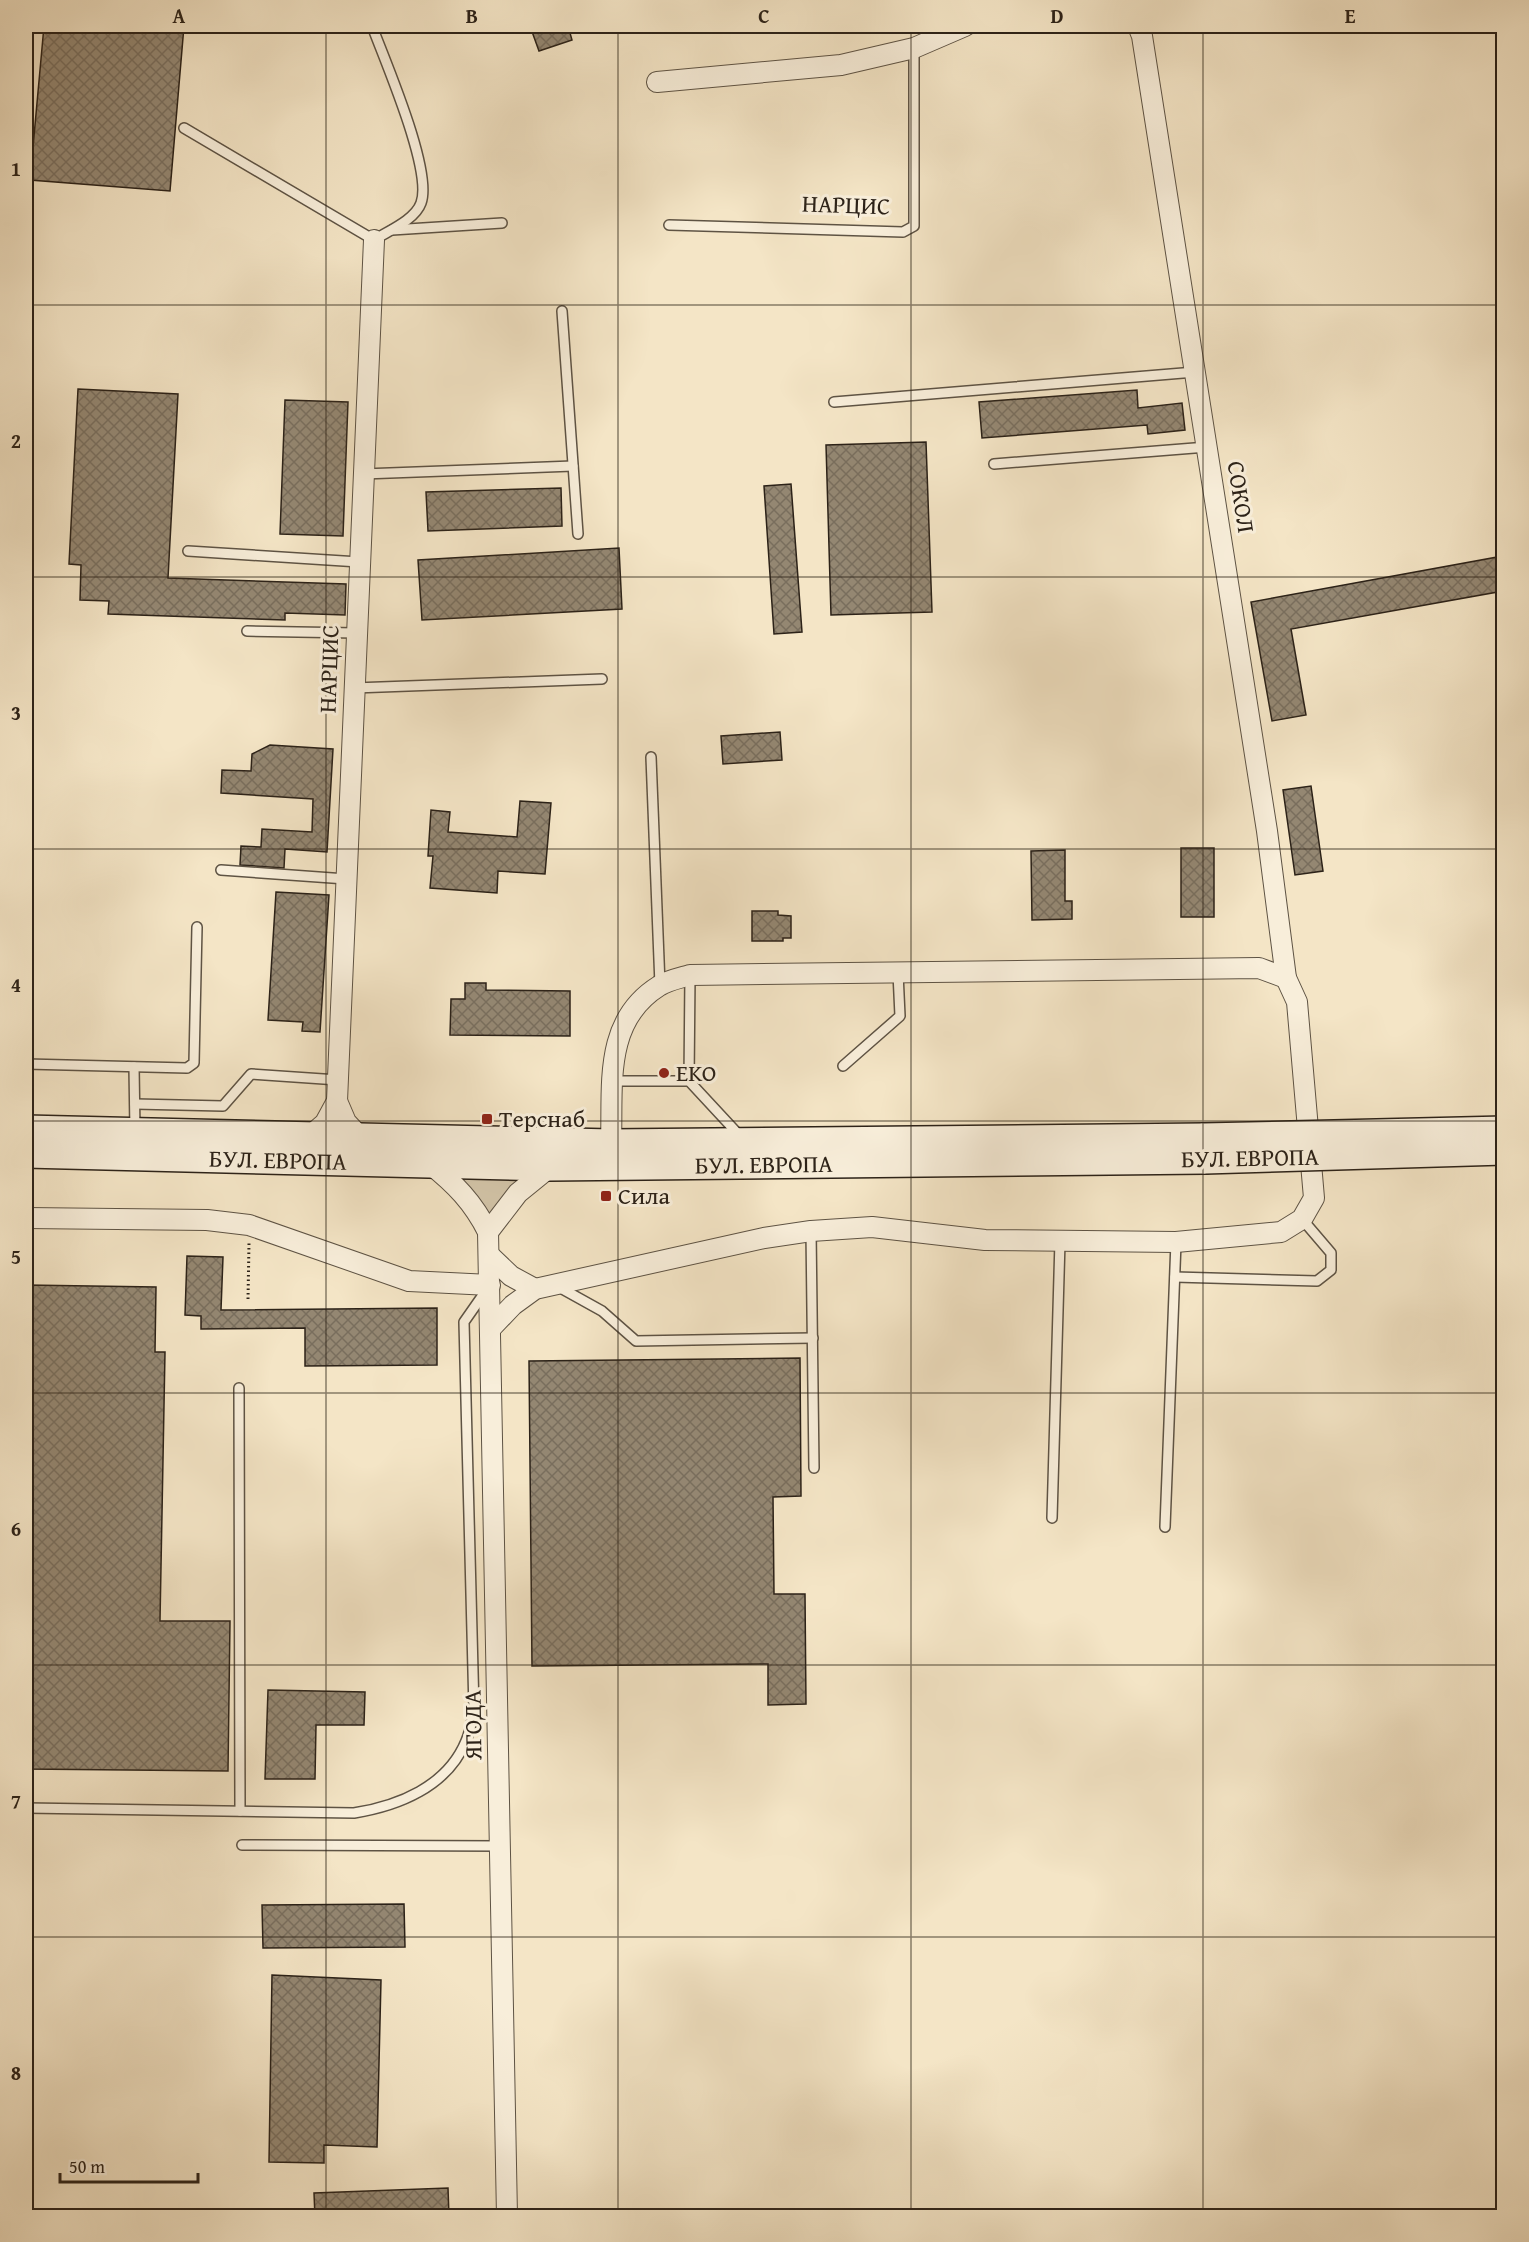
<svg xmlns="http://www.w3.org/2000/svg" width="1529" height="2242" font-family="'Gentium Book Plus',serif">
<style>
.grass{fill:#d2c4a8;stroke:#7f7360;stroke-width:1.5}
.building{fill:url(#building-cross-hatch);stroke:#2c2218;stroke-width:1.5}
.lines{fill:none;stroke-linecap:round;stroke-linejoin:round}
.lane-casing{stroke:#5e5344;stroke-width:12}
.street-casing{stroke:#5e5344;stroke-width:22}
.secondary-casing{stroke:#2c2218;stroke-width:30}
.path{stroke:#2c2218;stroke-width:3;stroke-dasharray:1.5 3;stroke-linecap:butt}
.lane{stroke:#f8eeda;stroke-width:9}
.street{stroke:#f8eeda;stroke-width:20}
.secondary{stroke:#f8eeda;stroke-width:27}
.secondary-bridge-casing{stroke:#2c2218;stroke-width:30;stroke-linecap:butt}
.secondary-bridge{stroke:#f8eeda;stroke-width:27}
.grid{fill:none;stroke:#2c2218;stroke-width:1.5;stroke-opacity:0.55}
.poi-dot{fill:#8f2418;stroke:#f8eeda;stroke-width:2}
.labels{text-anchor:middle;stroke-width:6;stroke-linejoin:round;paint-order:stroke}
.street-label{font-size:24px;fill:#2c2218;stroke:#f8eeda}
.poi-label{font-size:24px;fill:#2c2218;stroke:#f8eeda;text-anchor:start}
.neatline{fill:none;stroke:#2c2218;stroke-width:2}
.grid-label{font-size:20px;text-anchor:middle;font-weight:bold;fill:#2c2218}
</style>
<defs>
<pattern id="building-cross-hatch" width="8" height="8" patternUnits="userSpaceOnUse" patternTransform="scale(1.5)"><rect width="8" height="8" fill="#948772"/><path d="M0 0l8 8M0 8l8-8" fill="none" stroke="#796e5d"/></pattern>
</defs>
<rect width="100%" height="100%" fill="#f4e5c6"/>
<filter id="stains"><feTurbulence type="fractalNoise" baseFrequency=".00333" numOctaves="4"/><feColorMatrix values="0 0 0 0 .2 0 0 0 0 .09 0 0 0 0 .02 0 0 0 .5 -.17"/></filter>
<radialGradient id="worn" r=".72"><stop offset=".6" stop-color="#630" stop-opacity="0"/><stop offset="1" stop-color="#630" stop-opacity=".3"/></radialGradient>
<!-- grass -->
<path class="grass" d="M 430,1164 L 550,1167 L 488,1232 Z"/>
<!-- building -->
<g class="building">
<path d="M 44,26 L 184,26 L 170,191 L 30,180 Z"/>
<path d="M 530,26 L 568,26 L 572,40 L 539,51 Z"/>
<path d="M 78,389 L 178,394 L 168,578 L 346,584 L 345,615 L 285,613 L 285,620 L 108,614 L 109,601 L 80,600 L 81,565 L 69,564 Z"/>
<path d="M 1137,390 L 1138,408 L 1182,403 L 1185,430 L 1148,434 L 1147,425 L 982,438 L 979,402 Z"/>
<path d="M 285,400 L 348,402 L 343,536 L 280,534 Z"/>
<path d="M 926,442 L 932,612 L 831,615 L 826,445 Z"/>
<path d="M 791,484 L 802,632 L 774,634 L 764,486 Z"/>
<path d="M 561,488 L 562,526 L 428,531 L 426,492 Z"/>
<path d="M 619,548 L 622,609 L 422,620 L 418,560 Z"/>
<path d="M 1503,556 L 1503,591 L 1291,629 L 1306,715 L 1272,721 L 1251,602 Z"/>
<path d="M 780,732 L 782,760 L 723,764 L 721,736 Z"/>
<path d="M 270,745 L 333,749 L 327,852 L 285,849 L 284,868 L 240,865 L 241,846 L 261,847 L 262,829 L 312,832 L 313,799 L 221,793 L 222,770 L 251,771 L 252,754 Z"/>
<path d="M 1311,786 L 1323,871 L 1295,875 L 1283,790 Z"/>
<path d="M 520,801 L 551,803 L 545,874 L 498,871 L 497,893 L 430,888 L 433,856 L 428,856 L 431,810 L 450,812 L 448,832 L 517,837 Z"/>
<rect x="1181" y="848" width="33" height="69"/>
<path d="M 1065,850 L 1065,901 L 1072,901 L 1072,919 L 1032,920 L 1031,851 Z"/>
<path d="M 276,892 L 329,895 L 320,1032 L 302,1031 L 303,1022 L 268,1020 Z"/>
<path d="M 752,911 L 778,911 L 778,915 L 791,916 L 791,938 L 783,938 L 783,941 L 752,941 Z"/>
<path d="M 465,983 L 486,983 L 486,990 L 570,991 L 570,1036 L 450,1035 L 451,999 L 465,999 Z"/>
<path d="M 187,1256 L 223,1257 L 221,1310 L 437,1308 L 437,1365 L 305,1366 L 305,1328 L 201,1329 L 201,1316 L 185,1315 Z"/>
<path d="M 26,1285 L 156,1287 L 155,1352 L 165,1352 L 160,1621 L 230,1621 L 228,1771 L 26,1769 Z"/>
<path d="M 800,1358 L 801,1496 L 773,1497 L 774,1594 L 805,1594 L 806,1704 L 768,1705 L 768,1664 L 532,1666 L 529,1361 Z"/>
<path d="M 268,1690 L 365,1692 L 364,1725 L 316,1725 L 315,1779 L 265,1779 Z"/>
<path d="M 404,1904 L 405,1947 L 263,1948 L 262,1905 Z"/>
<path d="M 272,1975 L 381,1980 L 377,2147 L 324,2145 L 324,2163 L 269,2162 Z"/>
<path d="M 448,2188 L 449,2217 L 315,2217 L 314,2193 Z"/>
</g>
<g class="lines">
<defs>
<g id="lane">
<path d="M 184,128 L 374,240 C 388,231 415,220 421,203 C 433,171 385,61 372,26"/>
<path d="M 669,225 L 903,232 L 914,226 L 914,48"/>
<path d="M 392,230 L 502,223"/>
<path d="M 562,311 L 578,534"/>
<path d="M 834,402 L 1195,372"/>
<path d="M 994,464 L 1207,447"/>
<path d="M 363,474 L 573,466"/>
<path d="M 188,551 L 359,562"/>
<path d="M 247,631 L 356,633"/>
<path d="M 354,688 L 602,679"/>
<path d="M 651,757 L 660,985"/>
<path d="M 221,870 L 346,879"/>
<path d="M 26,1064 L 187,1068 L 194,1063 L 197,927"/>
<path d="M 843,1066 L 900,1016 L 898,973"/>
<path d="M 134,1067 L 135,1131"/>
<path d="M 613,1081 L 689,1081 L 740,1136"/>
<path d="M 689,1081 L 690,975"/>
<path d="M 135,1104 L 223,1106 L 251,1074 L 338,1080"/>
<path d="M 811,1231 L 814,1468"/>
<path d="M 1175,1277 L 1317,1281 L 1331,1270 L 1331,1253 L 1302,1219"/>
<path d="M 557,1286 L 602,1311 L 636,1341 L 813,1338"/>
<path d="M 239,1388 L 240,1811"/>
<path d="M 1052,1518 L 1060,1241"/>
<path d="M 1165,1527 L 1176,1242"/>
<path d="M 26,1808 L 354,1813 C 398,1806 447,1787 466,1741 C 470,1732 472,1720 474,1710 L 464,1322 L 485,1292"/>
<path d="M 242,1845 L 501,1846"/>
</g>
<g id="street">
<path d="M 657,82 L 841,65 L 914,48 L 965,26"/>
<path d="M 337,1101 L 346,1122 L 360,1137"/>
<path d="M 311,1135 L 325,1123 L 337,1101 L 374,240"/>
<path d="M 611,1143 C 613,1085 603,1021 659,986 C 668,980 681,978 690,975 L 1259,968 L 1286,978"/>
<path d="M 430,1164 C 455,1184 473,1202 488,1232 L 507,2216"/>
<path d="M 26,1218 L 207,1220 L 249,1225 L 409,1281 L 490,1285"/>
<path d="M 488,1232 L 518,1193 L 550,1167"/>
<path d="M 489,1255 L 511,1276 L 535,1289"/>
<path d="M 491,1328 L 513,1305 L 535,1289 L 764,1238 L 811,1231 L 872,1227 L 985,1240 L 1176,1242 L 1281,1232 L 1302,1219 L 1314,1198 L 1297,1002 L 1286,978 L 1267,831 L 1142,36 L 1138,26"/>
</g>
<g id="secondary">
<path d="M 26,1129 L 611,1143 L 1204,1137"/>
<path id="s1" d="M 26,1154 L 550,1167 L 1205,1160"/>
</g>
</defs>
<!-- lane casing -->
<use href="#lane" class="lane-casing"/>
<!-- street casing -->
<use href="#street" class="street-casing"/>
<!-- secondary casing -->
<use href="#secondary" class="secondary-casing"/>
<!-- path -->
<path class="path" d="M 248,1299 L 249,1243"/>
<!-- lane -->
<use href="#lane" class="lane"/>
<!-- street -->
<use href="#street" class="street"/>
<!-- secondary -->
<use href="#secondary" class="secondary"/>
<defs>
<g id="secondary-bridge">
<path d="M 1204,1137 L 1504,1130"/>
<path d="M 1205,1160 L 1504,1151"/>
</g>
</defs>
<!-- secondary-bridge casing -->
<use href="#secondary-bridge" class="secondary-bridge-casing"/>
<!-- secondary-bridge -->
<use href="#secondary-bridge" class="secondary-bridge"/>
</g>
<!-- grid -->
<path class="grid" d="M 326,26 L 326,2216M 618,26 L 618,2216M 911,26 L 911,2216M 1203,26 L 1203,2216M 26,305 L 1504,305M 26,577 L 1504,577M 26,849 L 1504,849M 26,1121 L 1504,1121M 26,1393 L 1504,1393M 26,1665 L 1504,1665M 26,1937 L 1504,1937"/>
<!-- markers -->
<g class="poi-dot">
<circle cx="664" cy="1073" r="6"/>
<rect x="481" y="1113" width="12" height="12" rx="3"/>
<rect x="600" y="1190" width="12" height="12" rx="3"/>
</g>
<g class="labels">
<!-- street labels -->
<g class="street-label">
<text transform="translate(846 205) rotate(2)" y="8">НАРЦИС</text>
<text transform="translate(1241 497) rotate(81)" y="8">СОКОЛ</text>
<text transform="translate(329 669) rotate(-88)" y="8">НАРЦИС</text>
<text transform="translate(1250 1158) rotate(-1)" y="8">БУЛ. ЕВРОПА</text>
<text dy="8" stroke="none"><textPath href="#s1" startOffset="252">БУЛ. ЕВРОПА</textPath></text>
<text dy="8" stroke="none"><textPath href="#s1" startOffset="738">БУЛ. ЕВРОПА</textPath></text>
<text transform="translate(473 1725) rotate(-91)" y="8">ЯГОДА</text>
</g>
<!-- poi labels -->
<g class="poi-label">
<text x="676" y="1081">EKO</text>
<text x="499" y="1127">Терснаб</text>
<text x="618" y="1204">Сила</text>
</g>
</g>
<!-- margin -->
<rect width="1529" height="2242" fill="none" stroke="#f4e5c6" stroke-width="66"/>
<!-- scale -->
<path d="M60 2173v9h138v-9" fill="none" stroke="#2c2218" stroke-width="3"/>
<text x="69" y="2173" font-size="18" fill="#2c2218" stroke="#f8eeda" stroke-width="4.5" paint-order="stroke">50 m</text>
<rect x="33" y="33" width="1463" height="2176" class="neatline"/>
<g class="grid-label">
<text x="179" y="23">A</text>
<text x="472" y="23">B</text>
<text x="764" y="23">C</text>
<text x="1057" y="23">D</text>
<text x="1350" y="23">E</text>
<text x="16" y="176">1</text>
<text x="16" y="448">2</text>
<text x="16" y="720">3</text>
<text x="16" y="992">4</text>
<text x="16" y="1264">5</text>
<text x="16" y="1536">6</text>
<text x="16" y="1808">7</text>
<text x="16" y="2080">8</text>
</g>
<rect width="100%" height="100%" filter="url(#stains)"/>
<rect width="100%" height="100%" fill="url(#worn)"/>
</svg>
